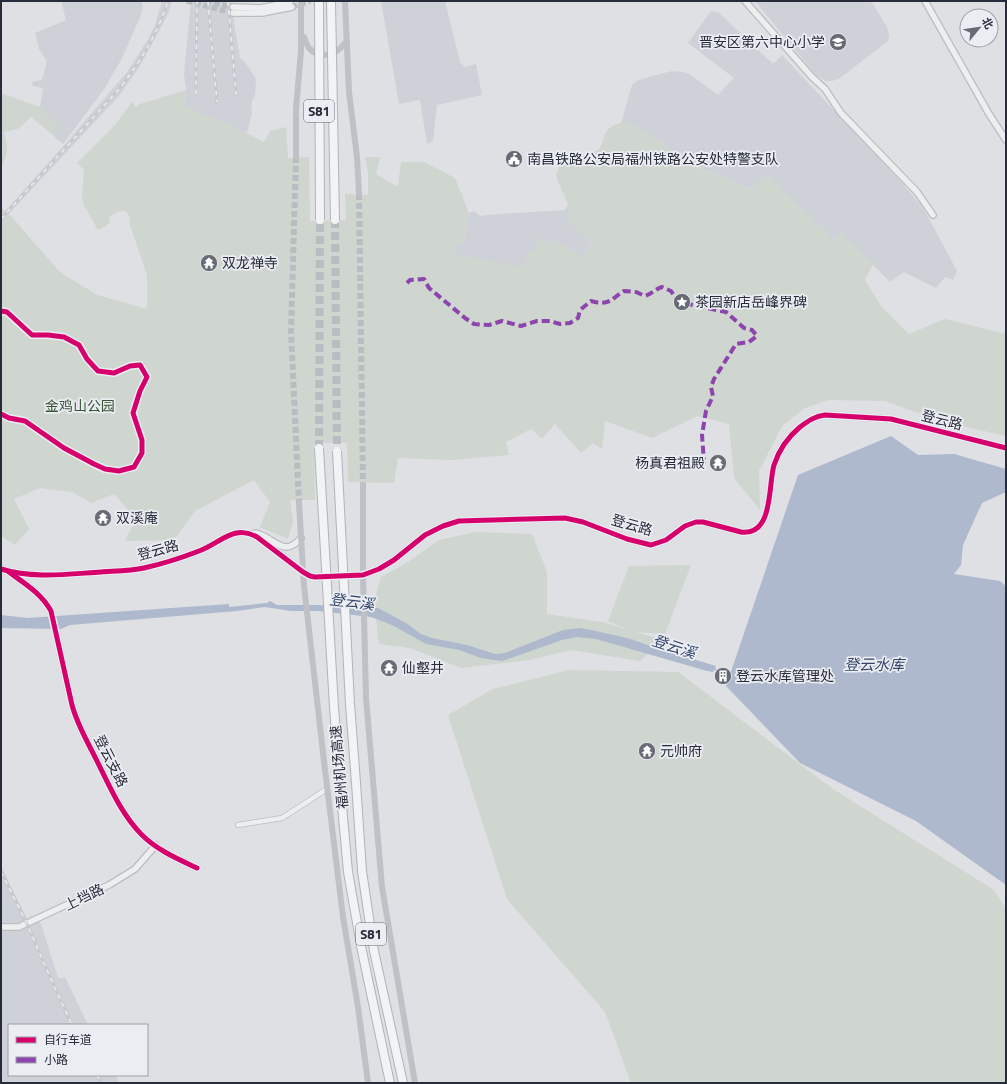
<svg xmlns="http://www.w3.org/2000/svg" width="1007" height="1084" font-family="'Titillium Web','Noto Sans SC',sans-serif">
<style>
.built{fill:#ced1d7}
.green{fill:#ced6cf}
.water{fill:#aeb9cd}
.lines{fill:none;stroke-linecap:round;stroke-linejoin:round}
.stream{stroke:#aeb9cd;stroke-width:1.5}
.tertiary-tunnel{stroke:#b9bcc1;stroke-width:5.5;stroke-dasharray:5.5 3;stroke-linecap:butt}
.secondary-tunnel{stroke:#b9bcc1;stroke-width:6;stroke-dasharray:6 3;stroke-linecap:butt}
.motorway-tunnel{stroke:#b9bcc1;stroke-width:8;stroke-dasharray:8 4;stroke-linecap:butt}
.minor-casing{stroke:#bbbdc0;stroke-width:6}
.tertiary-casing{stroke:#bbbdc0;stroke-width:8}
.motorway-casing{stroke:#b1b3b8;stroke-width:10}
.minor{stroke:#edeef0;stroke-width:4.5}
.tertiary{stroke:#edeef0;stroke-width:5.5}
.secondary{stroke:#bfc1c6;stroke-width:6}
.motorway{stroke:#f2f3f4;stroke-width:8}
.rail-casing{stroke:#c6c8cb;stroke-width:3}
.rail{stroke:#ebedf3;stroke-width:1.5;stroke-dasharray:4.5;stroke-linecap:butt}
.motorway-bridge-casing{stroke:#b1b3b8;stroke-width:10;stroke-linecap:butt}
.motorway-bridge{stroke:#f2f3f4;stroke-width:8}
.quiet{stroke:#8e44ad;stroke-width:4;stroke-dasharray:8 4;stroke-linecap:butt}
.cycleway-casing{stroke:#ebedf3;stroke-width:8}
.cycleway{stroke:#d6006c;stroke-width:5}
.labels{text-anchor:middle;stroke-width:3.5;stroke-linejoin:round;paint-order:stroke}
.shield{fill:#ebedf3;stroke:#626672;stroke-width:1}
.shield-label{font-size:13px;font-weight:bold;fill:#272c3a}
.poi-label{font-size:14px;fill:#272c3a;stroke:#ebedf3;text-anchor:start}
.park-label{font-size:14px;fill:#375535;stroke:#ebedf3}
.street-label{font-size:14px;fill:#272c3a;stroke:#ebedf3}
.water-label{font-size:15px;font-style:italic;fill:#34466b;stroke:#ebedf3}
</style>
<rect width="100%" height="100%" fill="#dee0e3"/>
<!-- built -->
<g class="built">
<path d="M 61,1 L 141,1 L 143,6 L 141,15 L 122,58 L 105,88 L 63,144 L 54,136 L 58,125 L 40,107 L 43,88 L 33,86 L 32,82 L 42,80 L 47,61 L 39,49 L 35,33 L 66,20 Z"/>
<path d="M 162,1 L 172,1 L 168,14 L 140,66 L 119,96 L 1,222 L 1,216 L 66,143 L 127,72 L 147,41 L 155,25 Z"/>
<path d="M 191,1 L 233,1 L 234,22 L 240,58 L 245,62 L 256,79 L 255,94 L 251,104 L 252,113 L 247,133 L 185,107 L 186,90 L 184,74 Z"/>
<path d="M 381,1 L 445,1 L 460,62 L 465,67 L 476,64 L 482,95 L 437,105 L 433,141 L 427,144 L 420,100 L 399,104 Z"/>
<path d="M 755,1 L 871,1 L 887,27 L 889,36 L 888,41 L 840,78 L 832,81 L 825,81 L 815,74 Z"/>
<path d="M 711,11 L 718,12 L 773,64 L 782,55 L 895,175 L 920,204 L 927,215 L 957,271 L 953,280 L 945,277 L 936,288 L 904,272 L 890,282 L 841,233 L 833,240 L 767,175 L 753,190 L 705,170 L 667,147 L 637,126 L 621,123 L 632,85 L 637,81 L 645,78 L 672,71 L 683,72 L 689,74 L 718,95 L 734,78 L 688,43 Z"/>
<path d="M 568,206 L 570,213 L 568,221 L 592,244 L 582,257 L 556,241 L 552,245 L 543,238 L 536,241 L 534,252 L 527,252 L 524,268 L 453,254 L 456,243 L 464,242 L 469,213 L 474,211 L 480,216 L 498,214 L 564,210 Z"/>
<path d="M 1,866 L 27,919 L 34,915 L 41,924 L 58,978 L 65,977 L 88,1025 L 9,1025 L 9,1075 L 115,1075 L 119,1083 L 1,1083 Z"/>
</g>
<!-- green -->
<g class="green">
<path d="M 186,90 L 186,107 L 228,124 L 264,142 L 270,131 L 286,127 L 288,158 L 309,157 L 310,221 L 346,220 L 345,194 L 368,195 L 368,173 L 365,157 L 380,157 L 376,174 L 398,187 L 401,162 L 424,162 L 455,178 L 469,213 L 464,242 L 456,243 L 453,254 L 524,267 L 527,252 L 534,252 L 536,241 L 538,238 L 543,238 L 552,245 L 556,241 L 582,257 L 592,244 L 568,221 C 574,205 558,189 556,174 L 560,164 L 598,150 C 607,142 599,129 620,123 C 631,120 642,129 650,135 C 667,148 685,160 704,170 C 720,177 737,183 752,190 L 767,175 L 833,240 L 841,232 L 873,265 L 865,280 L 881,306 L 909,334 L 945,319 L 1006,334 L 1006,436 L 940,421 L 885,401 L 828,400 L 805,408 L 782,426 L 759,471 L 760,510 L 734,478 L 729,424 L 697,416 L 652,438 L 605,421 L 602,449 L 593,443 L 581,453 L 555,424 L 542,439 L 531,429 L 506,442 L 509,455 L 451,460 L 398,458 L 394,483 L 348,482 L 347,443 L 314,443 L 315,500 L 290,500 L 293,522 L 288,539 L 260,527 L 270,502 L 254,480 L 195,511 L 174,540 L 125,541 L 136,519 L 114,494 L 91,503 L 72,492 L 40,488 L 14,499 L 29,529 L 15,545 L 1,536 L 1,207 L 9,214 L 60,272 L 97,295 L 147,309 L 147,275 L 130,225 C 131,207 121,209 109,217 L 110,221 L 106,226 L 98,230 L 83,203 L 82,195 L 84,170 L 77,163 L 115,125 L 132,102 L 136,107 L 140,104 Z"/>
<path d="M 1,93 L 40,107 L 59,125 L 54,136 L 31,117 L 18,129 L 4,132 C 8,148 9,153 1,168 Z"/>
<path d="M 476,532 L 532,534 L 547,572 L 547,614 L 602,622 L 629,630 L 608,621 L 629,566 L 691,565 L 665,634 L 636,632 L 663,640 L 640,661 L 571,650 L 529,660 L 461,668 L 410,648 L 379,644 L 374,601 L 381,577 L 405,564 L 439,540 Z"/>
<path d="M 569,670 L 678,672 L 833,789 L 994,890 L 1006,909 L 1006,1083 L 631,1083 L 605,1012 L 507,899 L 448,715 L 493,689 Z"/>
</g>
<!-- water -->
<g class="water">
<path d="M 891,436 L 918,455 L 954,454 L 1006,469 L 1006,492 L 982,503 L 963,545 L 961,565 L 954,574 L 1000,581 L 1006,586 L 1006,885 L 916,821 L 800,763 L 726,686 L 798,475 Z"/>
<path d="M 270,601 L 277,605 L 318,605 L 378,608 L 406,623 L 421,634 L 432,638 L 467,645 L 495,654 L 505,653 L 563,630 L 580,628 L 591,630 L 627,638 L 663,650 L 716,666 L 713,672 L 707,671 L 596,639 L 577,637 L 562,640 L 502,661 L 481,658 L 459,650 L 426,644 L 392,625 L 371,617 L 318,611 L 291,611 L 265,607 L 237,611 L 70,625 L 61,629 L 1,628 L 1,615 L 28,618 L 229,604 L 229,607 L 267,603 Z"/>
</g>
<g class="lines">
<!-- stream -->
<path class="stream" d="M 714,669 L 731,676"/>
<!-- tertiary-tunnel -->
<g class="tertiary-tunnel">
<path d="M 187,1 L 233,13"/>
<path d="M 206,1 L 233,7"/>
<path d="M 292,7 L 310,1"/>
</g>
<!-- secondary-tunnel -->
<g class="secondary-tunnel">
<path d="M 296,157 L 291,332 L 299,503"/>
<path d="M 359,194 L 363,485"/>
</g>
<!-- motorway-tunnel -->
<g class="motorway-tunnel">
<path d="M 335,220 L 337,451"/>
<path d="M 319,448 L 320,220"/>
</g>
<defs>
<path id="minor" d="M 238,825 L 282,818 L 327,789"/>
<g id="tertiary">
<path d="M 745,1 L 812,77 L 825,89 L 841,113 L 917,192 L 933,215"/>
<path d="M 925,1 L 989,114 L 1006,140"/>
<path d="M 233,7 L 261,8 L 290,2"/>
<path d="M 233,13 L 262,13 L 292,7"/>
<path d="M 255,533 C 275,537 283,559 301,538"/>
<path d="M 1,569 C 33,579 68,574 101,572 C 115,571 130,571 144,568 C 162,564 181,558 199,551 C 221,543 233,524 257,537 L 303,572 L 310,576 L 315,577 L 363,575 L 379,569 L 394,560 L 425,535 L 443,526 L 459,521 L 565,518 L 583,522 L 627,539 L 651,545 L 666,540 L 685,526 L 696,522 L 703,522 L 741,532 C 774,536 768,485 774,465 C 779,450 788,437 800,427 C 808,421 815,416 825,415 L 891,419 L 1006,448"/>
<path d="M 9,572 C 25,584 41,593 51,611 L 72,705 C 77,724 87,741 96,759 C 109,785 121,814 142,835 C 157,850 178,859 197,868"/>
<path d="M 1,927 L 19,927 L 109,885 L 135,869 L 156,845"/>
</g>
<g id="motorway">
<path d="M 356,783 L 362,871 L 374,951 L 403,1083"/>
<path d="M 340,784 L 348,872 L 362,951 L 390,1083"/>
</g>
</defs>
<!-- minor casing -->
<use href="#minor" class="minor-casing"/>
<!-- tertiary casing -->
<use href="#tertiary" class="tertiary-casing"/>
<!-- motorway casing -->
<use href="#motorway" class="motorway-casing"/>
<!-- minor -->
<use href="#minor" class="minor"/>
<!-- tertiary -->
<use href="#tertiary" class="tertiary"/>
<!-- secondary -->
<g class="secondary">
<path d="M 345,1 L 349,92 L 357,157 L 359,194"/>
<path d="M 304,37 C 308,54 323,60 338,50 C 341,48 344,44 347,41"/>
<path d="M 296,157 L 296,109 L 301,51 L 301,1"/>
<path d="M 363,485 L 363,575 L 366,698 L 382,887 L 415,1083"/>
<path d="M 299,503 L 304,586 L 325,770 L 343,917 L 358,1007 L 368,1083"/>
</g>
<!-- motorway -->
<use href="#motorway" class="motorway"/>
<defs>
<g id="rail">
<path d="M 208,1 L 217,102"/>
<path d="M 228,1 L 236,95"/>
<path d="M 196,94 L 197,1"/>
<path d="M 1,219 L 120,88 C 140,62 158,33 168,1"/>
<path d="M 1,872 L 27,924 L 54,986 L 72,1025"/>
<path d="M 97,1075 L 101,1083"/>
</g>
</defs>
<!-- rail casing -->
<use href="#rail" class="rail-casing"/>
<!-- rail -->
<use href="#rail" class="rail"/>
<defs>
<g id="motorway-bridge">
<path d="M 319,1 L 320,220"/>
<path d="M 331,1 L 335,220"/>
<path d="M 319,448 L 334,707 L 340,784"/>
<path d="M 337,451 L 350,704 L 356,783"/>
</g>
</defs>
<!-- motorway-bridge casing -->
<use href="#motorway-bridge" class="motorway-bridge-casing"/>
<!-- motorway-bridge -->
<use href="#motorway-bridge" class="motorway-bridge"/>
<!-- quiet -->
<path class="quiet" d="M 407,283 L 410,280 L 424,279 L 429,288 L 465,318 L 474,324 L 489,325 L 502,321 L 521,326 L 537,321 L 550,321 L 560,324 L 570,323 L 578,318 L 580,310 L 591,301 C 609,306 610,300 624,291 L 636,292 L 645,296 C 652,294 655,289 662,287 L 671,291 L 677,300 L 679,302 L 726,312 L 744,328 L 752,330 L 757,336 L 749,342 L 736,344 L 714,379 L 711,387 L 713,396 L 706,411 L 702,435 L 704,462 L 696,461"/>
<defs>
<g id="cycleway">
<path d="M 1,311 L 7,312 L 32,335 L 48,335 L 64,337 L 79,345 L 87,359 L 98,371 L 114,373 L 130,366 L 140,365 L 147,377 L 140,391 L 133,413 L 142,440 L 142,453 L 134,467 L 119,471 L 105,469 L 94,464 L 64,448 L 25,421 L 9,418 L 1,414"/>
<path d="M 1,569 C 33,579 68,574 101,572 C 115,571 130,571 144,568 C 162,564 181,558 199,551 C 221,543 233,524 257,537 L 303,572 L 310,576 L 315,577 L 363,575 L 379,569 L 394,560 L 425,535 L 443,526 L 459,521 L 565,518 L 583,522 L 627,539 L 651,545 L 666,540 L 685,526 L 696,522 L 703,522 L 741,532 C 774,536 768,485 774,465 C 779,450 788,437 800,427 C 808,421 815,416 825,415 L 891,419 L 1006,448"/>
<path d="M 9,572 C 25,584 41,593 51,611 L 72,705 C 77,724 87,741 96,759 C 109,785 121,814 142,835 C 157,850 178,859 197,868"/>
</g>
</defs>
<!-- cycleway casing -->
<use href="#cycleway" class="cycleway-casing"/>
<!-- cycleway -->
<use href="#cycleway" class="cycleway"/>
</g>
<!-- icons -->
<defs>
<symbol id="school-disc" viewBox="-11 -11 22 22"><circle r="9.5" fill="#676b75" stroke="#ebedf3"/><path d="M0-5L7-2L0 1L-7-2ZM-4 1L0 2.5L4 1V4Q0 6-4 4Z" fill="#fff"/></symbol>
<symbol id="civic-disc" viewBox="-11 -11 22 22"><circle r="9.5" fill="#676b75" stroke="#ebedf3"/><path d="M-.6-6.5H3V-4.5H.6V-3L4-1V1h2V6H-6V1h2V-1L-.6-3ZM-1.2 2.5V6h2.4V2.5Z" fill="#fff"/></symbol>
<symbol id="temple-disc" viewBox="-11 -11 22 22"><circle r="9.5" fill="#676b75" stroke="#ebedf3"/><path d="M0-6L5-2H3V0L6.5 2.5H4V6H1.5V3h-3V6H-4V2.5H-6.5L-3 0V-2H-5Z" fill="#fff"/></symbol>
<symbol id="sight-disc" viewBox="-11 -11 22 22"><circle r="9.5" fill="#676b75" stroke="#ebedf3"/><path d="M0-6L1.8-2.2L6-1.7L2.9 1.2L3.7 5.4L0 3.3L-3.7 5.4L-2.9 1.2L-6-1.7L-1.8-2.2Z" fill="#fff"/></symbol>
<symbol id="building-disc" viewBox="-11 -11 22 22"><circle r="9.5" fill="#676b75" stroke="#ebedf3"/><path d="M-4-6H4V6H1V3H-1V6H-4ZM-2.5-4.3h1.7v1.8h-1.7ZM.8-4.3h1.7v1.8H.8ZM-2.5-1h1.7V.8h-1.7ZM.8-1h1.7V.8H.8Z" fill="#fff"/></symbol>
</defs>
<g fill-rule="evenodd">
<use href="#school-disc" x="828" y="32" width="20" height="20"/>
<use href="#civic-disc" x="504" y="149" width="20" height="20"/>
<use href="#temple-disc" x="199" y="253" width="20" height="20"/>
<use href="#sight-disc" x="672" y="292" width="20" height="20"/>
<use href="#temple-disc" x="708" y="453" width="20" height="20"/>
<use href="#temple-disc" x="93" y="508" width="20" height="20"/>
<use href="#temple-disc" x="379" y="658" width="20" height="20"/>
<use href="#building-disc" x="713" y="666" width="20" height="20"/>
<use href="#temple-disc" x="637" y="741" width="20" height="20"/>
</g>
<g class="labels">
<!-- shield labels -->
<g class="shield">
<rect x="304" y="100" width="30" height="22" rx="3"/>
<rect x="356" y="923" width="30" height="22" rx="3"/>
</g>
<g class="shield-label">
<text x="319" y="116">S81</text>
<text x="371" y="939">S81</text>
</g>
<!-- poi labels -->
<g class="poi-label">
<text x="825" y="47" text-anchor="end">晋安区第六中心小学</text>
<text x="527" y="164">南昌铁路公安局福州铁路公安处特警支队</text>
<text x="222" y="268">双龙禅寺</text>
<text x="695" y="307">茶园新店岳峰界碑</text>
<text x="705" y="468" text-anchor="end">杨真君祖殿</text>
<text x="116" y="523">双溪庵</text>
<text x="402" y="673">仙壑井</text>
<text x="736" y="681">登云水库管理处</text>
<text x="660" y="756">元帅府</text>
</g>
<!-- park labels -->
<g class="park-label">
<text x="80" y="411">金鸡山公园</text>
</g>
<!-- street labels -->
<g class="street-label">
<text transform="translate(942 420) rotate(14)" y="5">登云路</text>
<text transform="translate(632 525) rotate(16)" y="5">登云路</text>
<text transform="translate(158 550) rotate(-15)" y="5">登云路</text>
<text transform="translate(111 761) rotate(63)" y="5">登云支路</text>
<text transform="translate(339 767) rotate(-95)" y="5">福州机场高速</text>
<text transform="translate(84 897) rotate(-26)" y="5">上垱路</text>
</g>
<!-- water labels -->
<g class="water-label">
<text transform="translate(352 602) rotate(7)" y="5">登云溪</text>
<text transform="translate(674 647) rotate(18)" y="5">登云溪</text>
<text x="874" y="670">登云水库</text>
</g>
</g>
<!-- border -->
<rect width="1007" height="1084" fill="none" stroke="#272c3a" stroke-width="4"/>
<!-- legend -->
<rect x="8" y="1024" width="140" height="52" fill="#ebedf3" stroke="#9da0a9"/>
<rect x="16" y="1037" width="20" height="6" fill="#d6006c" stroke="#9da0a9"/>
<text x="44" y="1044" font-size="12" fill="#272c3a">自行车道</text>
<rect x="16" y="1057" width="20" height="6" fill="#8e44ad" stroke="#9da0a9"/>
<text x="44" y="1064" font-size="12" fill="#272c3a">小路</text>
<!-- north arrow -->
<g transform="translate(979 28) rotate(61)"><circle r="19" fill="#ebedf3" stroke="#9da0a9"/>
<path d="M0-3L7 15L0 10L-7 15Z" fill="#676b75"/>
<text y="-6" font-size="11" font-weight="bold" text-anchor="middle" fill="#272c3a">北</text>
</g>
</svg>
